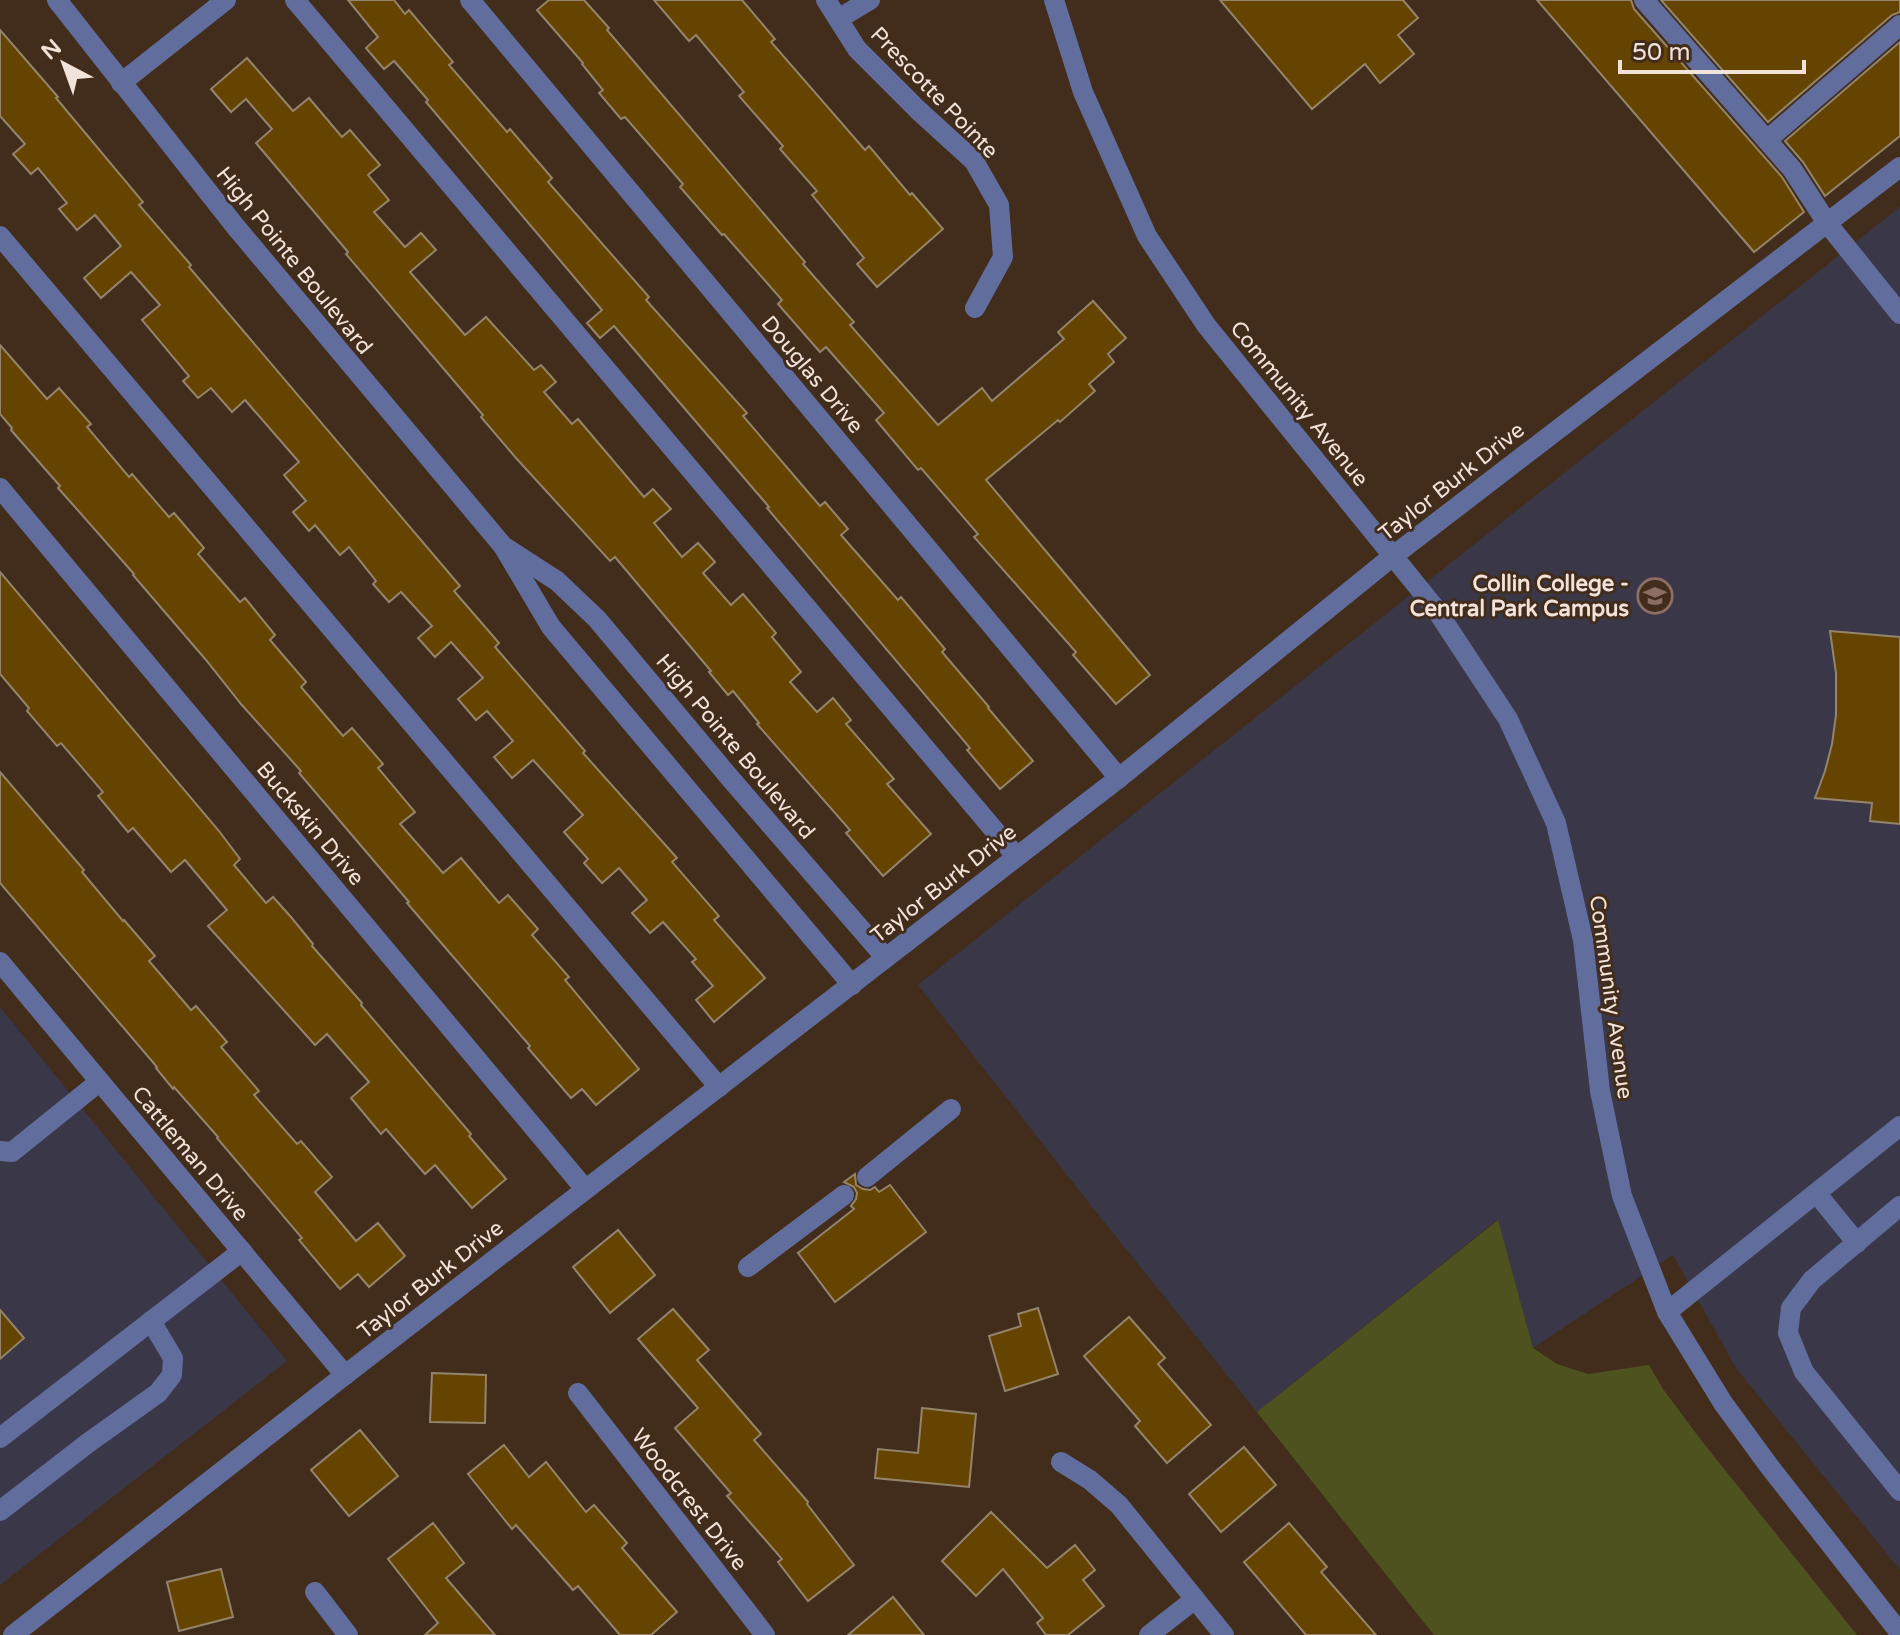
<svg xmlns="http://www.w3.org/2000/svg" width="1900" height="1635" font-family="'Varela Round',sans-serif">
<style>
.education{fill:#3a3748}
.green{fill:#4e521f}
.building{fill:#644400;stroke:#94846b;stroke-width:2}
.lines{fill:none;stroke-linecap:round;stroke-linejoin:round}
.minor{stroke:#616e9d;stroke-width:20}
.labels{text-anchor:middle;stroke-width:6;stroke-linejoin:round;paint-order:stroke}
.street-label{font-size:22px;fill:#f2e3da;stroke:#422d1d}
.poi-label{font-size:22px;font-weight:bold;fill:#f2e3da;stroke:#422d1d;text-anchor:end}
</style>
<rect width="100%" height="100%" fill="#422d1d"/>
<!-- education -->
<g class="education">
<path d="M 1900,207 L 1900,1570 L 1736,1368 L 1673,1255 L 1533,1348 L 1497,1220 L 1257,1412 L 1097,1213 L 918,985 Z"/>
<path d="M 0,1007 L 287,1361 L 0,1585 Z"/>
</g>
<!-- green -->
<path class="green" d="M 1498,1220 L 1533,1348 L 1557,1364 L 1588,1374 L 1649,1365 L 1663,1389 L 1701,1440 L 1857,1635 L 1434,1635 L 1257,1412 Z"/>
<!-- building -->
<g class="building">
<path d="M 348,0 L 394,0 L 405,14 L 409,10 L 453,62 L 449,65 L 507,132 L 510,129 L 552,178 L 548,182 L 649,297 L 646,300 L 747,413 L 743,416 L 820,506 L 825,502 L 848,529 L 841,535 L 898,600 L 901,597 L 945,649 L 942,652 L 989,707 L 988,708 L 1033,761 L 1000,789 L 967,750 L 970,748 L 767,508 L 769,507 L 614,326 L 600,338 L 587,323 L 602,310 L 426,102 L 428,100 L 394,61 L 384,69 L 366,48 L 378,37 Z"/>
<path d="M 549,0 L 584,0 L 609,28 L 607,30 L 805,262 L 803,264 L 854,322 L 850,325 L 938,425 L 982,388 L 992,401 L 1064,339 L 1058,332 L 1093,301 L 1126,338 L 1108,354 L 1114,362 L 1089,384 L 1095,391 L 1060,422 L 1058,420 L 986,480 L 1150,675 L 1116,704 L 1073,655 L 1076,652 L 974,537 L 978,534 L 921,468 L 918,470 L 876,420 L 884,413 L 826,347 L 820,352 L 778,304 L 782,300 L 724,234 L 722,235 L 680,187 L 683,184 L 625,117 L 621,119 L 599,93 L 603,90 L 582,64 L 583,63 L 537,10 Z"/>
<path d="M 654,0 L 742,0 L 775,39 L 771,42 L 865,150 L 869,146 L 910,195 L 912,193 L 943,229 L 877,287 L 857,264 L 864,258 L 812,195 L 817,191 L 780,149 L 783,146 L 739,96 L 744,92 L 696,35 L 689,41 Z"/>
<path d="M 1220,0 L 1403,0 L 1418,18 L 1398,35 L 1414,54 L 1380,83 L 1365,64 L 1312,109 Z"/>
<path d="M 1537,0 L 1631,0 L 1634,9 L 1782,177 L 1804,212 L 1754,252 Z"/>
<path d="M 1661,0 L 1900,0 L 1900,12 L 1892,15 L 1768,122 Z"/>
<path d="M 0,30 L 58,97 L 56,98 L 143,202 L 139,205 L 191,265 L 189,267 L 460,586 L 454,591 L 499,643 L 495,647 L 585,751 L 583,753 L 677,858 L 672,862 L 719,916 L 714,920 L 765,978 L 714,1022 L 696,1000 L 713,986 L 692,962 L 696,959 L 663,922 L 650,933 L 632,913 L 647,900 L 619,868 L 602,883 L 584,863 L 588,859 L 564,832 L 583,815 L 533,760 L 512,778 L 494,757 L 513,741 L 487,711 L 476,720 L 458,699 L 483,678 L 451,642 L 435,657 L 418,638 L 432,626 L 401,592 L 389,602 L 373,584 L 376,581 L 349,547 L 340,555 L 315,525 L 309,531 L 293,512 L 306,501 L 284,475 L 299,462 L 245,400 L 232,412 L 211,388 L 198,398 L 183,381 L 189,376 L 142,320 L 160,305 L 131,272 L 101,298 L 84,278 L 121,246 L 95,215 L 77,230 L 59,209 L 67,203 L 38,168 L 31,174 L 13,154 L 25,144 L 0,116 Z"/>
<path d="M 1900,42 L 1900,136 L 1825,196 L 1803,162 L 1785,141 Z"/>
<path d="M 247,58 L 293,111 L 309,98 L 342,137 L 350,130 L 380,165 L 368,175 L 389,200 L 374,212 L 405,247 L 421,233 L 436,250 L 410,272 L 465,335 L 486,317 L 534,370 L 541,365 L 556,382 L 544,392 L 572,424 L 578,419 L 644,497 L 653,489 L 671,509 L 654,523 L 682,557 L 698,543 L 715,562 L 703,573 L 731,605 L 743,594 L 776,633 L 772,637 L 801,672 L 790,682 L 817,712 L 833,698 L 851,720 L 846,724 L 894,779 L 887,784 L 931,834 L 883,876 L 846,833 L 850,830 L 757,724 L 759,723 L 733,691 L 728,695 L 709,672 L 711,671 L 615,557 L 610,561 L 516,458 L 481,417 L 483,415 L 346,254 L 348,252 L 256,143 L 272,129 L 246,99 L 231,112 L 211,89 Z"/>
<path d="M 0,345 L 47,399 L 59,388 L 91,424 L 87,427 L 129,477 L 132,474 L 169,517 L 174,513 L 204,548 L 198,554 L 240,602 L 245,598 L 275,635 L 270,640 L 306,682 L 301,687 L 343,736 L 352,728 L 383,764 L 378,768 L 415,812 L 400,824 L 443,873 L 461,858 L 499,903 L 508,895 L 538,929 L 532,935 L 569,977 L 565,980 L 639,1069 L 596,1105 L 582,1089 L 571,1098 L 528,1048 L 530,1046 L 437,938 L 407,903 L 409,902 L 299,773 L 301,771 L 241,704 L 206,660 L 133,575 L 134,574 L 75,507 L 58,488 L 60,486 L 11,430 L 12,428 L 0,414 Z"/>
<path d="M 0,572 L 219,831 L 240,859 L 234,865 L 266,903 L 273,897 L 291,917 L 313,944 L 312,946 L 362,1003 L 361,1005 L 471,1134 L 469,1136 L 506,1179 L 472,1208 L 435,1165 L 425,1174 L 386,1129 L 381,1134 L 351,1098 L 369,1082 L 327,1034 L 315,1045 L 208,926 L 227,910 L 185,860 L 171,872 L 133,828 L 128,832 L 98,796 L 103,792 L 61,743 L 57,746 L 27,711 L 29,708 L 0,674 Z"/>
<path d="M 1830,631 L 1900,637 L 1900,824 L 1870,821 L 1872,803 L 1815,798 L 1825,771 L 1832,744 L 1836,715 L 1836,673 Z"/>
<path d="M 0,772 L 84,870 L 82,872 L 123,921 L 124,920 L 155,956 L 149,961 L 191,1010 L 196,1006 L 227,1042 L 221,1047 L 259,1091 L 254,1095 L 297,1144 L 301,1141 L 332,1177 L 315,1192 L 356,1241 L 378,1223 L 405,1256 L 369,1287 L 358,1274 L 340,1289 L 299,1240 L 302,1238 L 217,1138 L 218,1137 L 174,1087 L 173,1089 L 156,1068 L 157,1067 L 0,883 Z"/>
<path d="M 855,1174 L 856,1185 L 863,1189 L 870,1190 L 875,1187 L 879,1192 L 890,1185 L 926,1232 L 835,1302 L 798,1253 L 854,1209 L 851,1206 L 856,1199 L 857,1193 L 854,1187 L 844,1182 Z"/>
<path d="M 618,1230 L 655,1275 L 610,1313 L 573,1267 Z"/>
<path d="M 1038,1308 L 1058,1374 L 1005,1391 L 989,1336 L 1021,1326 L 1018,1314 Z"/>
<path d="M 673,1309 L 709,1350 L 697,1360 L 761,1434 L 754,1440 L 808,1502 L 807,1504 L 854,1565 L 808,1601 L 778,1562 L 782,1559 L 727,1496 L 731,1493 L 675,1428 L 698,1408 L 638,1339 Z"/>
<path d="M 0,1310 L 24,1338 L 0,1359 Z"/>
<path d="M 1129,1317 L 1165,1358 L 1158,1364 L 1211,1425 L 1167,1463 L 1135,1426 L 1140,1421 L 1084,1356 Z"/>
<path d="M 432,1373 L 486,1375 L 485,1423 L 430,1422 Z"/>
<path d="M 922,1408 L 976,1414 L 969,1487 L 875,1478 L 878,1449 L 918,1453 Z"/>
<path d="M 360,1430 L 398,1476 L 349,1516 L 311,1470 Z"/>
<path d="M 504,1445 L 529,1477 L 546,1462 L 586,1512 L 594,1505 L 627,1543 L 622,1548 L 677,1612 L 651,1635 L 620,1635 L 578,1586 L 573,1590 L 516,1525 L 512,1529 L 468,1474 Z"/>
<path d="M 1244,1447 L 1276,1485 L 1221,1532 L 1189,1494 Z"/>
<path d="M 991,1512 L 1047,1568 L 1075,1545 L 1095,1570 L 1083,1580 L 1104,1606 L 1068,1635 L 1046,1635 L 1037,1623 L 1043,1618 L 1003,1569 L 976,1596 L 942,1561 Z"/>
<path d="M 433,1523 L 464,1563 L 446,1578 L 495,1635 L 425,1635 L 438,1623 L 388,1559 Z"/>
<path d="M 1289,1523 L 1327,1567 L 1321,1572 L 1376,1635 L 1306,1635 L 1244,1562 Z"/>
<path d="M 221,1569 L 233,1617 L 179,1631 L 167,1582 Z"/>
<path d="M 893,1597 L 924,1635 L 848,1635 Z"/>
</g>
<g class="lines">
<!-- minor -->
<g class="minor">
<path d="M 57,0 L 235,226 L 503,546 L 551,627 L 852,985"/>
<path d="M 295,0 L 1016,856"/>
<path d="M 470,0 L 1119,778"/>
<path d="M 826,0 L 857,49 L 918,110 L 974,161 L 999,205 L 1003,257 L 975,308"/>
<path d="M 1054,0 L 1083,92 L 1147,236 L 1206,325 L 1435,608 L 1508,719 L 1556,823 L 1583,940 L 1600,1091 L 1622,1196 L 1667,1312 L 1723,1403 L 1769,1466 L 1900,1633"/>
<path d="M 1644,0 L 1792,169 L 1827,223 L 1900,314"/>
<path d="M 838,19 L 870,0"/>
<path d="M 121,83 L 226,0"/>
<path d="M 1767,140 L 1900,25"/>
<path d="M 0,236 L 719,1087"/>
<path d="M 0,488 L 585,1189"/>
<path d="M 506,548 L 557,581 L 597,619 L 730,778 L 885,957"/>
<path d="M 0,962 L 345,1375"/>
<path d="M 0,1151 L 12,1152 L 99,1082"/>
<path d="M 867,1177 L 951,1109"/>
<path d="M 1817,1194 L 1857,1243"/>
<path d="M 1900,1206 L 1812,1280 L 1791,1308 L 1788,1333 L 1804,1372 L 1900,1491"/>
<path d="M 748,1267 L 844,1195"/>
<path d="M 1667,1312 L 1900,1126"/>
<path d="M 578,1393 L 765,1635"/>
<path d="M 0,1438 L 242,1251"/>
<path d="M 1061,1462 L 1090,1480 L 1119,1505 L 1224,1635"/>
<path d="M 0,1511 L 88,1443 L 158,1393 L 172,1375 L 173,1358 L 151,1321"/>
<path d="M 315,1592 L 348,1635"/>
<path d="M 13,1635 L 345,1375 L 1119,778 L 1393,556 L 1900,167"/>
<path d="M 1149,1635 L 1195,1599"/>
</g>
</g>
<!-- icons -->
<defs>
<symbol id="university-ring" viewBox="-11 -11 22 22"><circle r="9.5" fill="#422d1d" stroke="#8d6e63" stroke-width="1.5"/><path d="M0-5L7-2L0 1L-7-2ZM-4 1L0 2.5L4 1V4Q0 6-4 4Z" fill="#8d6e63"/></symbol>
</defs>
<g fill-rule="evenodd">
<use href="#university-ring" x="1635" y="576" width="40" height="40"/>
</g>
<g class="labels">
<!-- street labels -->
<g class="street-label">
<text transform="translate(935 92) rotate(46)" y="8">Prescotte Pointe</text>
<text transform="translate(295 260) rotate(51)" y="8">High Pointe Boulevard</text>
<text transform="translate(813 374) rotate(50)" y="8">Douglas Drive</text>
<text transform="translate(1300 403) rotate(51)" y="8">Community Avenue</text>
<text transform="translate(1451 481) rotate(-38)" y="8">Taylor Burk Drive</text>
<text transform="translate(736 746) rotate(50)" y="8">High Pointe Boulevard</text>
<text transform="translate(311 823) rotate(50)" y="8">Buckskin Drive</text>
<text transform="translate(943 883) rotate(-38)" y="8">Taylor Burk Drive</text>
<text transform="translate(1612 997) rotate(82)" y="8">Community Avenue</text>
<text transform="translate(191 1153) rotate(50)" y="8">Cattleman Drive</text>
<text transform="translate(430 1279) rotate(-38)" y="8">Taylor Burk Drive</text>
<text transform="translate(690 1499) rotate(52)" y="8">Woodcrest Drive</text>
</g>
<!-- poi labels -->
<g class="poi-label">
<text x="1629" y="591">Collin College -<tspan x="1629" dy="25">Central Park Campus</tspan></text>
</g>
</g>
<!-- north arrow -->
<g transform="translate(64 64) rotate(319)" stroke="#422d1d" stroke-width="6" paint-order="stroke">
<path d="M0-6L14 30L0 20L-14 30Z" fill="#f2e3da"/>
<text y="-12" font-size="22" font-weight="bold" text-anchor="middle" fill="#f2e3da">N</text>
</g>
<!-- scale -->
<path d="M1620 60v12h184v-12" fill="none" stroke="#f2e3da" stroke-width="4"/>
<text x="1632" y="60" font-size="24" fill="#f2e3da" stroke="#422d1d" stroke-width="6" paint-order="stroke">50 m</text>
</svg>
